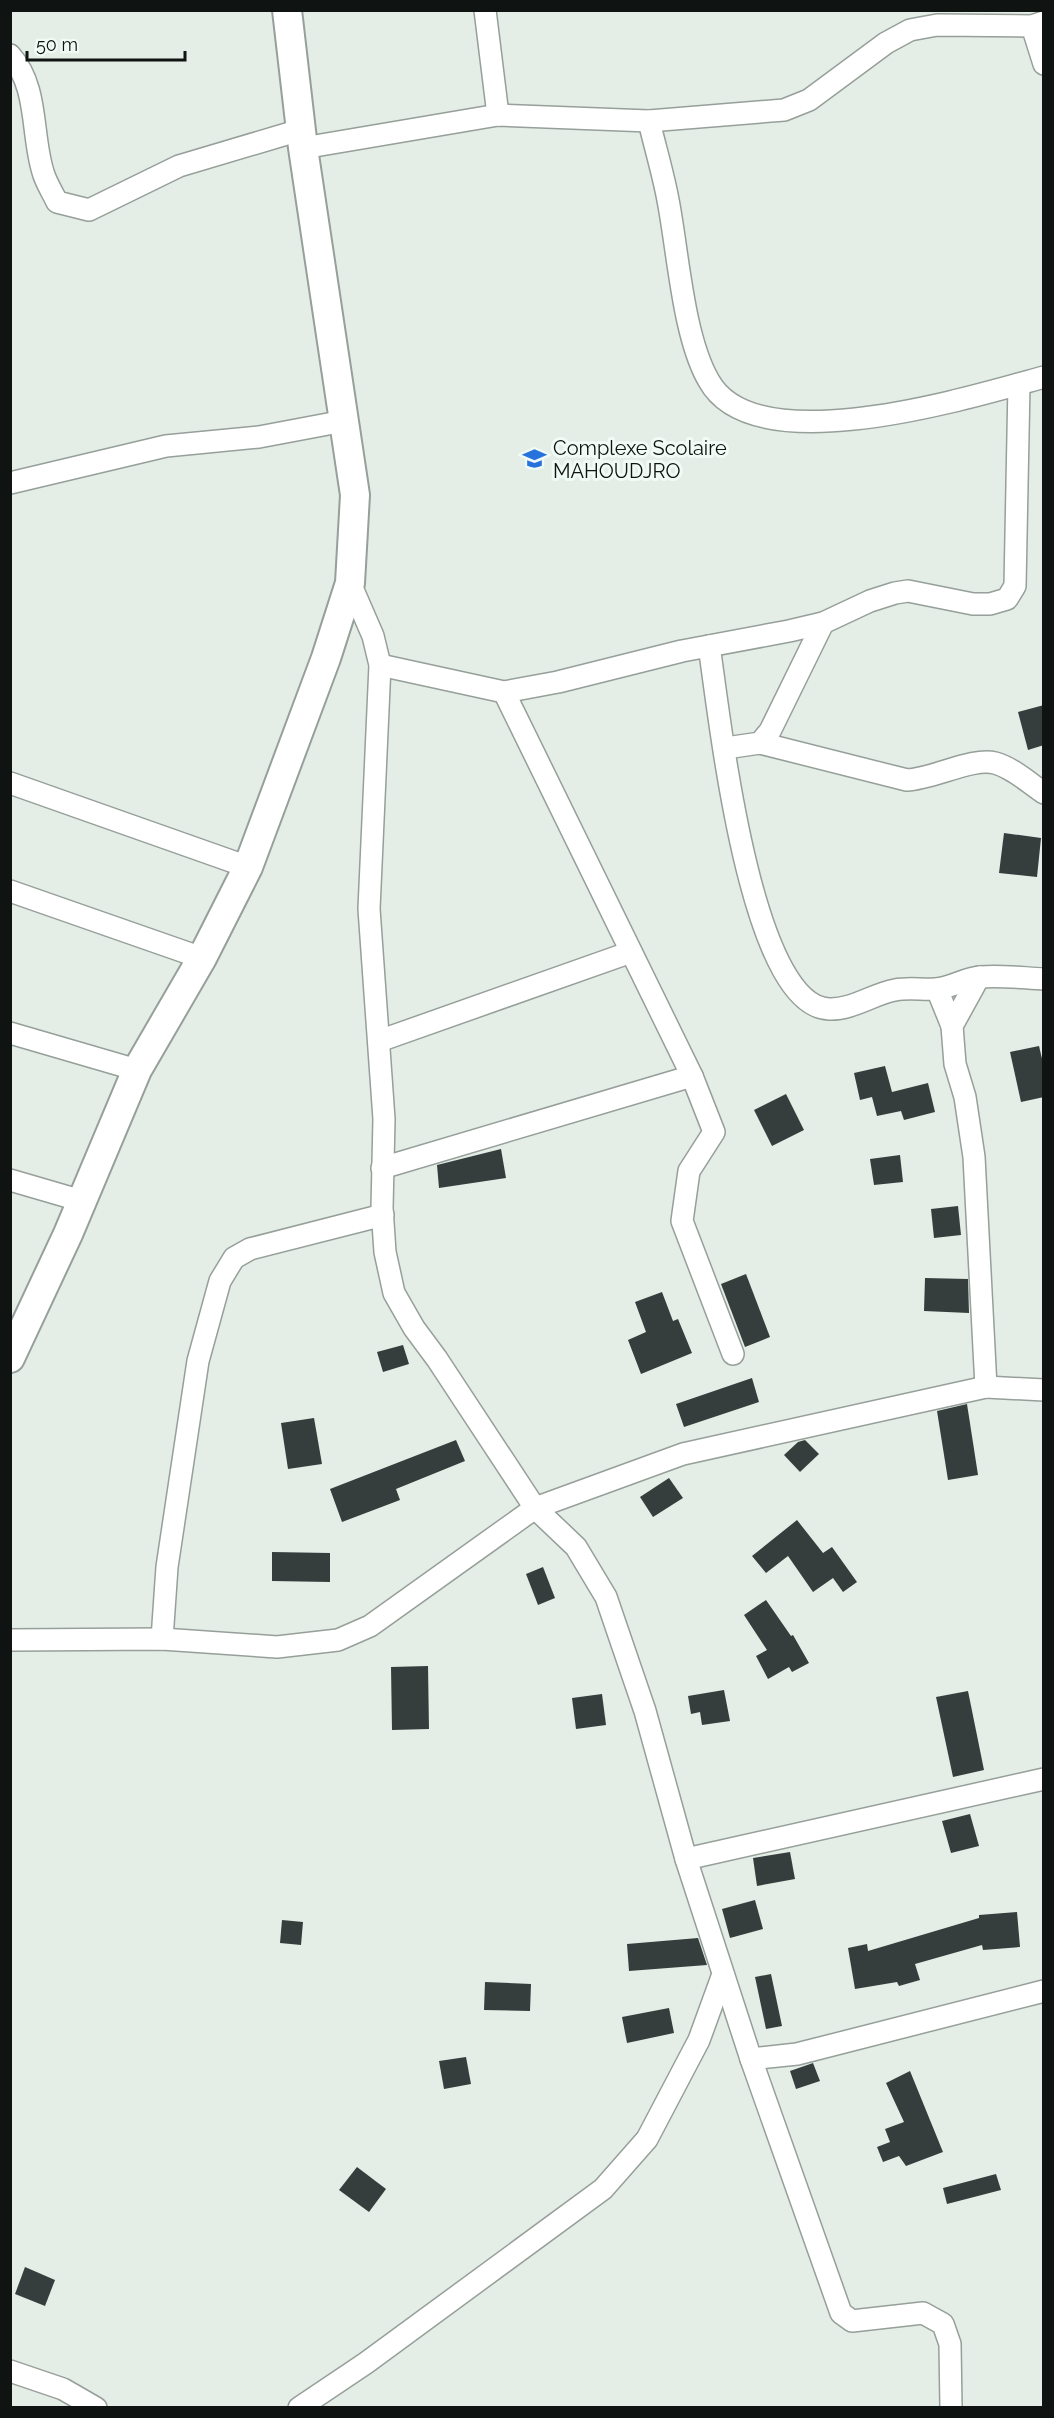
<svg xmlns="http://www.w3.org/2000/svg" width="1054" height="2418" font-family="Raleway,sans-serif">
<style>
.building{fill:#353e3c}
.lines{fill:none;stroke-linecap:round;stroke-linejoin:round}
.street-casing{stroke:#969f99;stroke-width:24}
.secondary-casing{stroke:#969f99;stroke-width:32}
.street{stroke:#fff;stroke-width:21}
.secondary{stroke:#fff;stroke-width:28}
.labels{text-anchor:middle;stroke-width:6;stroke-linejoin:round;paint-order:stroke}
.poi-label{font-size:20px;fill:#0f1311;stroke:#f1fbf5;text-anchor:start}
</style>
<rect width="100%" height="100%" fill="#e4eee7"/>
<!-- building -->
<g class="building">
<path d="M 1044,705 L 1044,745 L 1028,750 L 1018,712 Z"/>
<path d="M 1004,833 L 1041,838 L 1037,877 L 999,873 Z"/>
<path d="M 1039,1046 L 1044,1067 L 1044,1097 L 1021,1102 L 1010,1052 Z"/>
<path d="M 885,1066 L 892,1092 L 928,1083 L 935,1112 L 904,1120 L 901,1111 L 877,1116 L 872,1097 L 860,1100 L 854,1073 Z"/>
<path d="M 786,1094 L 804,1130 L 772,1146 L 754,1110 Z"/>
<path d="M 501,1149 L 506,1178 L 439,1188 L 437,1165 Z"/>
<path d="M 900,1155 L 903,1182 L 874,1185 L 870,1159 Z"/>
<path d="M 958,1206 L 961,1235 L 934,1238 L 931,1209 Z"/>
<path d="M 746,1274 L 770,1337 L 745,1347 L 721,1284 Z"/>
<path d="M 925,1278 L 968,1279 L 969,1313 L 924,1311 Z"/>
<path d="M 662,1292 L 673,1321 L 678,1319 L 692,1353 L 641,1374 L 628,1340 L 646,1332 L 635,1302 Z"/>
<path d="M 403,1345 L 409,1364 L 383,1372 L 377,1352 Z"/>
<path d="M 752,1378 L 759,1402 L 684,1427 L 676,1404 Z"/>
<path d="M 967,1404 L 978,1475 L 948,1480 L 937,1411 Z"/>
<path d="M 314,1418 L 322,1464 L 288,1469 L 281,1423 Z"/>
<path d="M 456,1440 L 465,1461 L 396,1489 L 400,1500 L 342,1522 L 330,1489 Z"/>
<path d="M 805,1440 L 819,1454 L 800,1472 L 784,1455 L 798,1442 Z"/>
<path d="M 669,1478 L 683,1498 L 653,1517 L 640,1497 Z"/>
<path d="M 797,1520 L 823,1553 L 832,1547 L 857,1582 L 843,1592 L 833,1578 L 813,1592 L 788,1556 L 766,1573 L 752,1556 Z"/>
<path d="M 272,1552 L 330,1553 L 330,1582 L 272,1581 Z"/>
<path d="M 543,1567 L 555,1598 L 538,1605 L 526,1574 Z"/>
<path d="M 766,1600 L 791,1636 L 793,1635 L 809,1663 L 792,1672 L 789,1667 L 768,1679 L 756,1656 L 767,1650 L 744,1615 Z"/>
<path d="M 428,1666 L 429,1729 L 392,1730 L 391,1667 Z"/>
<path d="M 724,1690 L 730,1721 L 702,1725 L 700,1712 L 691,1714 L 688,1696 Z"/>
<path d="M 968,1691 L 984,1770 L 953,1777 L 936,1697 Z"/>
<path d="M 602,1694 L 606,1725 L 576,1729 L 572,1698 Z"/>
<path d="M 970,1814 L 979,1846 L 951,1853 L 942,1821 Z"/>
<path d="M 790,1852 L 795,1879 L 757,1886 L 753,1858 Z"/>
<path d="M 755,1900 L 763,1929 L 730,1938 L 722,1909 Z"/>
<path d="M 1017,1912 L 1020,1947 L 983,1950 L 982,1945 L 915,1964 L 920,1980 L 899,1986 L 897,1982 L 855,1989 L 848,1948 L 867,1944 L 868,1951 L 979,1918 L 979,1915 Z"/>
<path d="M 282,1920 L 303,1922 L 301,1945 L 280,1943 Z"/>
<path d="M 698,1938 L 707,1965 L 629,1971 L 627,1944 Z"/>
<path d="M 771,1974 L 782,2026 L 766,2029 L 755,1977 Z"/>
<path d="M 485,1982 L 531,1984 L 530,2011 L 484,2010 Z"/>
<path d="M 669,2008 L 674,2033 L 627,2043 L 622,2017 Z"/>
<path d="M 466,2057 L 471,2084 L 444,2089 L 439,2061 Z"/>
<path d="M 813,2063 L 820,2081 L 796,2089 L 790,2071 Z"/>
<path d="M 910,2071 L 943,2152 L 906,2166 L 899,2156 L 883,2162 L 877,2147 L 890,2142 L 885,2129 L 904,2122 L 886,2083 Z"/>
<path d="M 357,2167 L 386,2189 L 369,2212 L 339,2190 Z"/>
<path d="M 996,2174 L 1001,2190 L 947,2204 L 943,2188 Z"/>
<path d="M 25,2267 L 55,2280 L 45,2306 L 15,2294 Z"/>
</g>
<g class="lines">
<defs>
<g id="street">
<path d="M 485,10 L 498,115"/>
<path d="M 1032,26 L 1044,64"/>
<path d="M 10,55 C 39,87 31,134 43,172 C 46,183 53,193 57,202 L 89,210 L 179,166 L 300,130"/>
<path d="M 649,121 C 655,147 663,173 668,200 C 678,251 683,337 709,381 C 755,464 971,397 1044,377"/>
<path d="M 303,148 L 498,115 L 649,121 L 784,110 L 809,100 L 886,43 L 910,30 L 937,25 L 1032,26 L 1044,22"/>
<path d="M 10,483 L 166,446 L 259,437 L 344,421"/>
<path d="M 350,583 L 373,636 L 380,665 L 369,909 L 384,1119 L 382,1208 L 385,1252 L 394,1293 L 414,1328 L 437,1359 L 535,1508 L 576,1547 L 606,1597 L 645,1711 L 686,1859 L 751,2059 L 841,2313 L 852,2321 L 923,2313 L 943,2324 L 950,2344 L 951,2408"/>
<path d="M 709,646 C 719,710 749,1006 829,1009 C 852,1010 873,994 895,990 C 909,987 922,990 936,989 C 951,988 965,978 980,977 C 1000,975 1023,978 1044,979"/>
<path d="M 380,665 L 504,692 L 558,682 L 682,651 L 789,631 L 823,623 L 870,601 L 895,593 L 908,591 L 973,604 L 990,604 L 1007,599 L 1015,586 L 1019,384"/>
<path d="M 504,692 L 692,1076 L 714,1132 L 689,1171 L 682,1221 L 733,1354"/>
<path d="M 760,743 L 907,780 C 933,779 973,757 995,763 C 1013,768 1029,783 1044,793"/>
<path d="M 726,748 L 760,743 L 770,731 L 823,623"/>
<path d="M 10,783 L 248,867"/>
<path d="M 10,891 L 202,958"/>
<path d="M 952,1026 L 979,977"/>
<path d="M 10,1033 L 137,1070"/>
<path d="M 379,1041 L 631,952"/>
<path d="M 382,1168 L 692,1076"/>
<path d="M 10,1180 L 82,1201"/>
<path d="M 986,1387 L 1044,1390"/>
<path d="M 162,1639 L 167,1567 L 198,1361 L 220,1281 L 234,1258 L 250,1249 L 383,1215"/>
<path d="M 10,1640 L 162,1639 L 277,1647 L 338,1640 L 370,1626 L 535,1508 L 683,1454 L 986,1387 L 974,1157 L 965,1097 L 955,1064 L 952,1026 L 937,989"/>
<path d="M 686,1859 L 1044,1779"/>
<path d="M 751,2059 L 797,2054 L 1044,1991"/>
<path d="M 10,2371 L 63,2389 L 96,2408"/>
<path d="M 299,2408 L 366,2363 L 603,2189 L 647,2139 L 699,2040 L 723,1974"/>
</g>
<path id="secondary" d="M 10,1358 L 68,1234 L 137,1070 L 202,958 L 248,867 L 326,658 L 350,583 L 355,495 L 303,148 L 287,10"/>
</defs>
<!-- street casing -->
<use href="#street" class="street-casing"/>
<!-- secondary casing -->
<use href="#secondary" class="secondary-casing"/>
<!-- street -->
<use href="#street" class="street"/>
<!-- secondary -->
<use href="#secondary" class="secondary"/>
</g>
<!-- icons -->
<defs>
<symbol id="university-bare" viewBox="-9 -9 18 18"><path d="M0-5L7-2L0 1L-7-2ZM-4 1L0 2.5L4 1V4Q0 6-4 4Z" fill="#2872de" stroke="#f1fbf5" stroke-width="2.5" paint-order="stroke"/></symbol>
</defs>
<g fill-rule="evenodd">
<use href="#university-bare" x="518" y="442" width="33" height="33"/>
</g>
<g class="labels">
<!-- poi labels -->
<g class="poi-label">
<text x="553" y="455">Complexe Scolaire<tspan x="553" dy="23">MAHOUDJRO</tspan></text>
</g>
</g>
<!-- border -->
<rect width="1054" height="2418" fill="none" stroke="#0f1311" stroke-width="24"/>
<!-- scale -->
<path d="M27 51v9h158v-9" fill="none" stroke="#0f1311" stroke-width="3"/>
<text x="36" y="51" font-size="18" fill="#0f1311" stroke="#f1fbf5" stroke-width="4.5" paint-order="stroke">50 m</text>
</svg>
